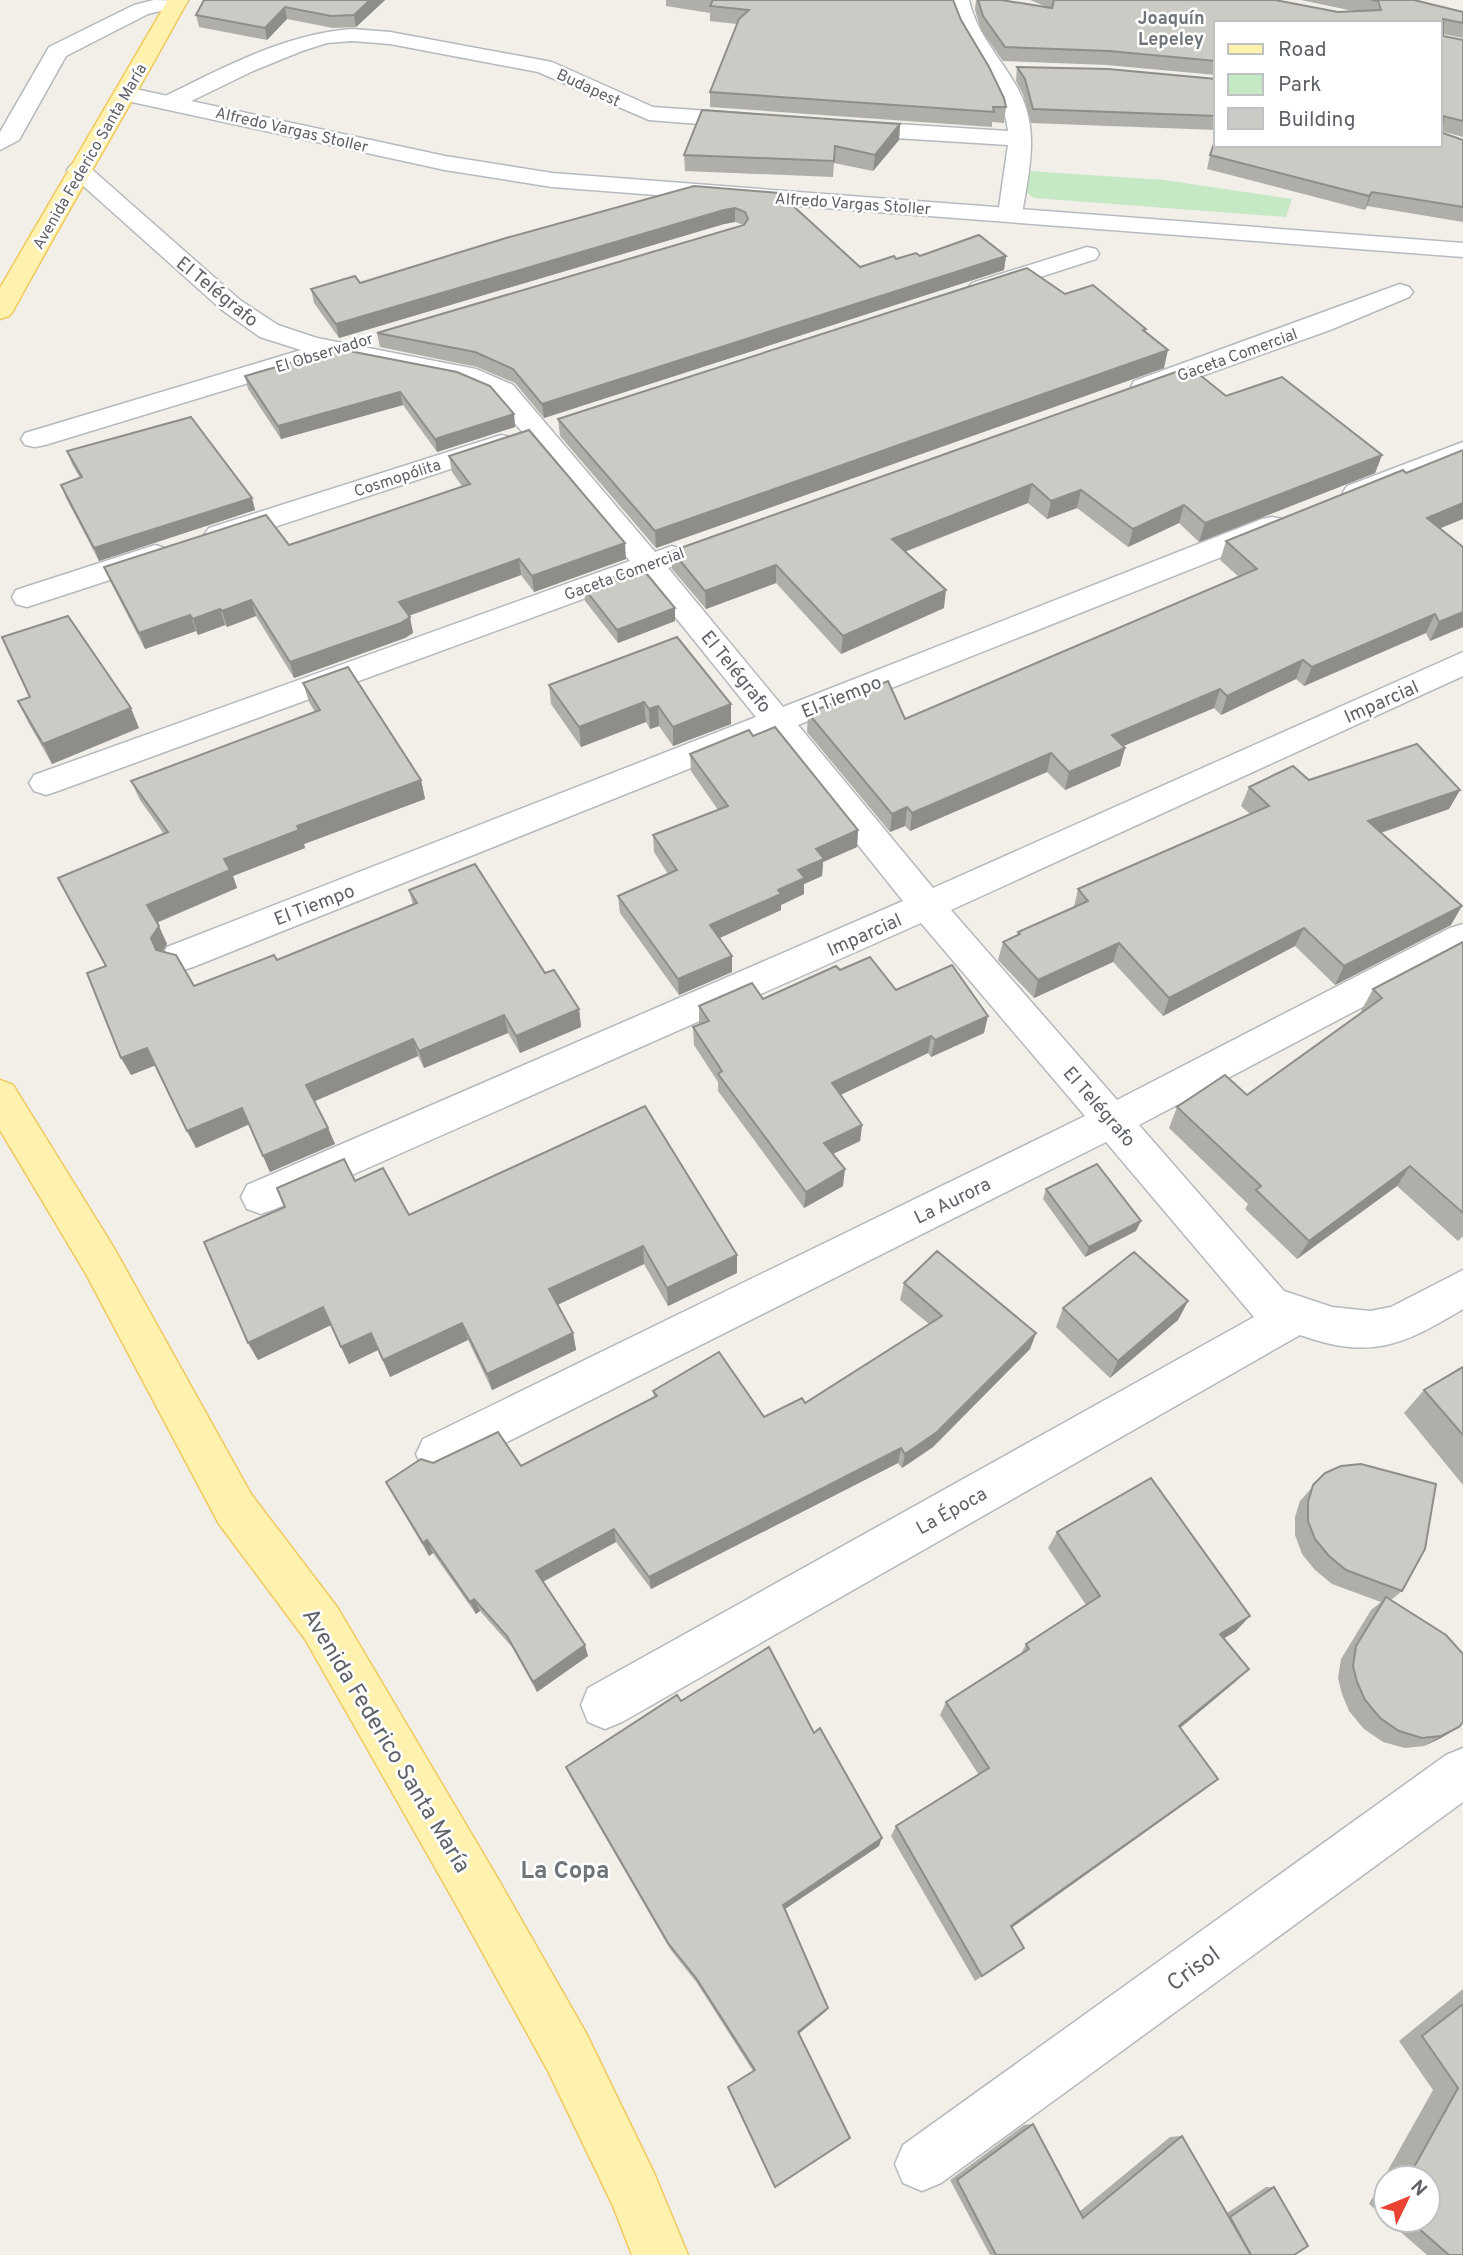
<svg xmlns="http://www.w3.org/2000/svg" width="1463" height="2255" font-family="Overpass,sans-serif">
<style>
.green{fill:#c5e8c5}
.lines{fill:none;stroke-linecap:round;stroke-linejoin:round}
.street-casing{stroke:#b5b8bc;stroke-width:3}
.secondary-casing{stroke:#b6babf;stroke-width:3}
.primary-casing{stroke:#f2c960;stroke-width:3}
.street{fill:#fff;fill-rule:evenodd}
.secondary{fill:#fff;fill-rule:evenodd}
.primary{fill:#fff2af;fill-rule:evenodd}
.wall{fill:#afaea9}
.shaded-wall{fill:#8f8d8a}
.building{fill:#cccac5;stroke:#8f8d8a;stroke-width:2}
.labels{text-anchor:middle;stroke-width:5;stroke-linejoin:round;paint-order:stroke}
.far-street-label{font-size:16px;fill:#5f6368;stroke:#fff}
.far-neighbourhood-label{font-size:18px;font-weight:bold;fill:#70757a;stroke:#fff}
.street-label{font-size:19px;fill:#5f6368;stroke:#fff}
.near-street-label{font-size:23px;fill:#5f6368;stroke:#fff}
.near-neighbourhood-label{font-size:24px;font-weight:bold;fill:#70757a;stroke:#fff}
</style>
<rect width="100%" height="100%" fill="#f1efe8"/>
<!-- green -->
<path class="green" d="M 1029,171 L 1164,180 L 1292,199 L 1286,217 L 1034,198 L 1026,192 Z"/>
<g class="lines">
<defs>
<g id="street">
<path d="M 154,0 L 188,1 L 185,5 L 148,14 L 66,56 L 19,140 L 0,150 L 0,132 L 49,47 L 134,5 Z"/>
<path d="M 949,0 L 969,0 C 977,35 1001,58 1018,89 C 1040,129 1029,171 1022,214 L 1019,219 L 1010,221 L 1001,219 L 998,214 L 1008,145 L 848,135 L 840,133 L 837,128 L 840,123 L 848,121 L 1008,131 C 1003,81 958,49 949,0 Z"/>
<path d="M 352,29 L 390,32 L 552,62 L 653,107 L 750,114 L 758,116 L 761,121 L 758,126 L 750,128 L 649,120 L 538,72 L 390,44 L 352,41 L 327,43 L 302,51 L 253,71 L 179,107 L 163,107 L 160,102 L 163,97 C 223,68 284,34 352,29 Z"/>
<path d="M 79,163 L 87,165 L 240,300 L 278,325 L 317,338 L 476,369 L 513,385 L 655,552 L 672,546 L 682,549 L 687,556 L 682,563 L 668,568 L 783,707 L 1262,519 L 1272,517 L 1282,519 L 1287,526 L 1282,533 L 798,725 L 933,888 L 1463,652 L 1463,676 L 951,910 L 1117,1100 L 1450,928 L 1463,924 L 1463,954 L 1139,1125 L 1284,1291 L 1332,1307 L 1370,1311 L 1391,1307 L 1463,1270 L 1463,1309 C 1402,1346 1370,1360 1300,1335 L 622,1722 L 605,1729 L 588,1722 L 581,1705 L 588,1688 L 1254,1317 L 1106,1142 L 453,1469 L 438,1475 L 423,1469 L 416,1454 L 423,1439 L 1085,1116 L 921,923 L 275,1209 L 261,1214 L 247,1209 L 241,1197 L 247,1185 L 903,901 L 771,736 L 193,967 L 180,971 L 167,967 L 162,957 L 167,947 L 756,717 L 643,577 L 58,791 L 46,795 L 34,791 L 29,783 L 34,775 L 630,561 L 493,397 L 460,382 L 334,357 L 45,445 L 35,447 L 25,445 L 21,439 L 25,433 L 301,350 L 260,337 L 222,310 L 71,175 L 67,170 L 71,165 Z"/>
<path d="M 1087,247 L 1096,249 L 1099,254 L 1096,259 L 981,296 L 972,293 L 968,288 L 972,283 Z"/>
<path d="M 1400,284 L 1409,287 L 1413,292 L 1409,297 L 1330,330 L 1154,393 L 1144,395 L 1134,393 L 1131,387 L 1134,381 Z"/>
<path d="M 501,435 L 511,437 L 515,443 L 511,449 L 229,542 L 219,544 L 209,542 L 204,535 L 209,528 Z"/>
<path d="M 1463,442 L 1463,460 L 1367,498 L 1357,501 L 1347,498 L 1343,492 L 1347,486 Z"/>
<path d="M 155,545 L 165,548 L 170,555 L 165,562 L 27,607 L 16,604 L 12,597 L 16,590 Z"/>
<path d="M 1463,1748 L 1463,1802 L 941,2183 L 922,2191 L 903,2183 L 895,2164 L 903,2145 L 1446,1755 Z"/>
</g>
<path id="secondary" d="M 126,87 L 445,156 L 552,173 L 1463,243 L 1463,257 L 552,187 L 445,170 L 118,99 L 115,94 L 118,89 Z"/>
<g id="primary">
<path d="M 168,0 L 188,0 C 131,105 70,206 13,311 L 9,316 L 0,319 L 0,288 Z"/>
<path d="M 0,1080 L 13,1085 L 114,1248 L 251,1494 L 337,1607 L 494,1872 L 586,2033 L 654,2173 L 688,2255 L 632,2255 L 613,2206 L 548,2071 L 458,1908 L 305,1639 L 219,1524 L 86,1274 L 0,1130 Z"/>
</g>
</defs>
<!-- street casing -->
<use href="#street" class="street-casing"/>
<!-- secondary casing -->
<use href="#secondary" class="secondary-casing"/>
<!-- primary casing -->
<use href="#primary" class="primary-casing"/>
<!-- street -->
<use href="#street" class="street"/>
<!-- secondary -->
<use href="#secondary" class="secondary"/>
<!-- primary -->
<use href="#primary" class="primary"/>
</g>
<!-- wall -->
<g class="wall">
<path d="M 204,0 L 385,0 L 356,27 L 333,28 L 287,19 L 267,40 L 199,27 L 196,15 Z"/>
<path d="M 666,0 L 953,0 L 961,20 L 1006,107 L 1004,123 L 992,122 L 992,127 L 710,107 L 710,92 L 737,24 L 710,21 L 710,13 L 666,6 Z"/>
<path d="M 976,0 L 1001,0 L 1047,7 L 1030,0 L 1275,0 L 1338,12 L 1353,11 L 1301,0 L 1414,0 L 1463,12 L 1463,38 L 1443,34 L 1443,36 L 1463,40 L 1463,137 L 1441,131 L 1441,133 L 1463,140 L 1463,222 L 1367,206 L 1365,210 L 1207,169 L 1210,155 L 1440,145 L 1216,23 L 1216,75 L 1106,65 L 1003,61 L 981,30 L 975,10 Z"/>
<path d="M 1017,67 L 1216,79 L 1216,130 L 1031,123 L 1023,94 L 1016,81 Z"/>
<path d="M 900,124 L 899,140 L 873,171 L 834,163 L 833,177 L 685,171 L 684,155 Z"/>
<path d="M 694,186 L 860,267 L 896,259 L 920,256 L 1006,256 L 1004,270 L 544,418 L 515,383 L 477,367 L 380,347 L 377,333 L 744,225 L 735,222 L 724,224 L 339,338 L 314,303 L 311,289 L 360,283 Z"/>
<path d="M 1065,294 L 1146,332 L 1164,368 L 656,548 L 560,436 L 558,419 Z"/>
<path d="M 339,349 L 514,414 L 515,427 L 437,452 L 403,405 L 281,439 L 248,389 L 245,376 Z"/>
<path d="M 1226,396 L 1382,455 L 1375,473 L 1199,542 L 1179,523 L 1128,547 L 1077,508 L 1047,519 L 1028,503 L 905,552 L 944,608 L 841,654 L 776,583 L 706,609 L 672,569 L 672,551 Z"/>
<path d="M 67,451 L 252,498 L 255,510 L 99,561 L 66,498 L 61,485 L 80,478 L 72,464 Z"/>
<path d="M 449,456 L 626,559 L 534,592 L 521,575 L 409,616 L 413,633 L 405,638 L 294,678 L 256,616 L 227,627 L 225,625 L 198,635 L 196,631 L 145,649 L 111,583 L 104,567 L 289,545 L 462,486 L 452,472 Z"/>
<path d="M 1440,528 L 1463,547 L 1463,627 L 1430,641 L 1426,633 L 1304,686 L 1296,679 L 1221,715 L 1214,708 L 1123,746 L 1125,748 L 1120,766 L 1065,790 L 1047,772 L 910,831 L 905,826 L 890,832 L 807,732 L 808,713 L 905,719 L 1239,577 L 1220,560 L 1226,541 Z"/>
<path d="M 584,588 L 675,621 L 618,643 L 585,601 Z"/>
<path d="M 677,637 L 731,724 L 673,746 L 659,726 L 650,729 L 646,722 L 581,747 L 551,704 L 549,685 Z"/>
<path d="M 303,683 L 421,780 L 425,799 L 304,844 L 305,848 L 233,876 L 237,888 L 157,923 L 167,944 L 162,952 L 194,986 L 277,960 L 413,905 L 409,890 L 545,973 L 579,1009 L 581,1027 L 520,1053 L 508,1033 L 424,1068 L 418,1056 L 315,1101 L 328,1128 L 335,1144 L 270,1172 L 249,1124 L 196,1148 L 156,1065 L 131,1075 L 105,966 L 164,834 L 140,800 L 131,781 L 315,712 L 309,702 Z"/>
<path d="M 30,697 L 139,728 L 52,764 L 28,722 L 18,701 Z"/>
<path d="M 753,736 L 858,830 L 857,847 L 823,862 L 822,876 L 804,884 L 804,894 L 781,905 L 781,910 L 719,938 L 732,972 L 679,995 L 620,913 L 618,896 L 668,874 L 654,852 L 653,835 L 718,810 L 691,771 L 690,754 Z"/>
<path d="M 1309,780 L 1460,790 L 1449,809 L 1381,833 L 1451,925 L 1335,985 L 1295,946 L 1163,1016 L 1113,962 L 1034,998 L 998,960 L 1003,942 L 1017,935 L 1018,932 L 1074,907 L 1078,889 L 1250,814 L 1241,806 L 1249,787 Z"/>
<path d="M 1463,942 L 1463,1236 L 1458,1241 L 1397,1186 L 1297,1259 L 1245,1209 L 1248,1204 L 1169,1128 L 1177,1107 L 1247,1095 L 1362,1012 L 1361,1011 L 1373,989 Z"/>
<path d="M 840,970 L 896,990 L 984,1033 L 931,1057 L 928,1053 L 840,1095 L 862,1125 L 860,1141 L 833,1154 L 843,1186 L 804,1208 L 718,1091 L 718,1082 L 694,1045 L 693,1027 L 699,1025 L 699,1006 L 763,999 Z"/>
<path d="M 645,1106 L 737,1273 L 668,1306 L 644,1264 L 557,1305 L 573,1333 L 576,1350 L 492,1390 L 468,1340 L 390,1377 L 378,1350 L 349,1364 L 331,1325 L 258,1360 L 248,1343 L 355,1181 L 409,1215 Z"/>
<path d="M 1046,1189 L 1136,1231 L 1085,1257 L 1043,1199 Z"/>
<path d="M 904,1283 L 1036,1333 L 1030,1349 L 933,1447 L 902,1468 L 898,1463 L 651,1589 L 616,1542 L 543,1582 L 588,1656 L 537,1692 L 512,1647 L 480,1611 L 476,1614 L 433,1553 L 429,1556 L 393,1495 L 386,1482 L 433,1463 L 521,1466 L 654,1397 L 653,1391 L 764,1417 L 805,1403 L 929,1324 L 900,1300 Z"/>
<path d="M 1188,1301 L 1178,1320 L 1110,1378 L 1056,1327 L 1063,1308 Z"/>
<path d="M 1463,1367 L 1463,1485 L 1404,1413 L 1424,1390 Z"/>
<path d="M 1325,1473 L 1402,1591 L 1391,1600 L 1459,1727 L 1441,1738 L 1424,1746 L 1405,1748 L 1383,1742 L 1364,1729 L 1349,1711 L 1342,1694 L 1338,1678 L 1341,1659 L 1371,1610 L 1381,1602 L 1332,1584 L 1315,1570 L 1302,1554 L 1295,1535 L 1295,1517 L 1300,1501 Z"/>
<path d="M 1057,1532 L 1236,1631 L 1224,1638 L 1249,1669 L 1235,1682 L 1180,1728 L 1204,1790 L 1012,1927 L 1024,1948 L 975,1981 L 891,1836 L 896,1826 L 979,1775 L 940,1715 L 946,1702 L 1021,1654 L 1026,1644 L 1086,1605 L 1048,1548 Z"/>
<path d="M 681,1701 L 814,1733 L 879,1846 L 785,1909 L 828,2008 L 825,2012 L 798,2034 L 775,2187 L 728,2089 L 728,2087 L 753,2071 L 697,1983 L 670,1949 L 570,1776 L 566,1767 Z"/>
<path d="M 1463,1989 L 1463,2255 L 1427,2255 L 1387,2220 L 1428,2220 L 1428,2178 L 1386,2178 L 1386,2219 L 1369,2204 L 1433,2090 L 1399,2041 Z"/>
<path d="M 1033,2124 L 1079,2212 L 1170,2137 L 1182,2136 L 1227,2213 L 1266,2187 L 1274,2187 L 1294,2255 L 990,2255 L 950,2180 L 1024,2125 Z"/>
</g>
<!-- shaded-wall -->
<g class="shaded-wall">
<path d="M 370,0 L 385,0 L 356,27 L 354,15 Z"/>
<path d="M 285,7 L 287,19 L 267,40 L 265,28 Z"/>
<path d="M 900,124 L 899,140 L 873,171 L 875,155 Z"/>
<path d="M 1372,192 L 1367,206 L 1365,210 L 1369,196 Z"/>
<path d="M 735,208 L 735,222 L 724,224 L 339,338 L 336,324 L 724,210 Z"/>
<path d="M 1006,256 L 1004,270 L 544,418 L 542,404 Z"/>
<path d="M 1168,350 L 1164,368 L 656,548 L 655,531 Z"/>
<path d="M 400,392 L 403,405 L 281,439 L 278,426 Z"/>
<path d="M 514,414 L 515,427 L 437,452 L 435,439 Z"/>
<path d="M 1382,455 L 1375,473 L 1199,542 L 1205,523 Z"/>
<path d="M 1032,484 L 1028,503 L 890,557 L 892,539 Z"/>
<path d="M 1081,490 L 1077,508 L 1047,519 L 1051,501 Z"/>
<path d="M 252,498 L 255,510 L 99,561 L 94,548 Z"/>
<path d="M 1463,503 L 1463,519 L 1419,537 L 1427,518 Z"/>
<path d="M 1184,505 L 1179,523 L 1128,547 L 1133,529 Z"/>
<path d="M 625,543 L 626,559 L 534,592 L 532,576 Z"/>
<path d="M 519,559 L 521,575 L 402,618 L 399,602 Z"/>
<path d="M 776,565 L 776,583 L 706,609 L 705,591 Z"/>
<path d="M 946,590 L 944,608 L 841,654 L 843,636 Z"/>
<path d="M 251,600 L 256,616 L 227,627 L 222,611 Z"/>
<path d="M 675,608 L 675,621 L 618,643 L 617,630 Z"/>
<path d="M 220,609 L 225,625 L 198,635 L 193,619 Z"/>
<path d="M 1463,612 L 1463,627 L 1430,641 L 1439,622 Z"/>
<path d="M 1435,614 L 1426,633 L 1304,686 L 1312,667 Z"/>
<path d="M 190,615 L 196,631 L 145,649 L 139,633 Z"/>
<path d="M 410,617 L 413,633 L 405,638 L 294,678 L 290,662 Z"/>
<path d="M 1303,660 L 1296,679 L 1221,715 L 1227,696 Z"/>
<path d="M 1220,689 L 1214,708 L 1107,753 L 1112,735 Z"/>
<path d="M 644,702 L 646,722 L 581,747 L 579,727 Z"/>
<path d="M 731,704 L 731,724 L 673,746 L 673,727 Z"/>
<path d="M 658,706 L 659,726 L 650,729 L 649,709 Z"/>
<path d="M 131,708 L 139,728 L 52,764 L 43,744 Z"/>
<path d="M 1125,748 L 1120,766 L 1065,790 L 1069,772 Z"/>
<path d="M 1051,753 L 1047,772 L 910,831 L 912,813 Z"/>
<path d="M 421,780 L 425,799 L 304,844 L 305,848 L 233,876 L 237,888 L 155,923 L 147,905 L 224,859 L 297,826 Z"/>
<path d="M 1460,790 L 1449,809 L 1359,840 L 1368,821 Z"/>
<path d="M 907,807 L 905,826 L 890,832 L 892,814 Z"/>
<path d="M 858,830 L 857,847 L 823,862 L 822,876 L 804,884 L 804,894 L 781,905 L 781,910 L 711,942 L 710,925 L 778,890 L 798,870 L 816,849 Z"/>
<path d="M 1462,906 L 1451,925 L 1335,985 L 1344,966 Z"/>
<path d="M 159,926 L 167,944 L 160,956 L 165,968 L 151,938 Z"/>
<path d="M 1304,928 L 1295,946 L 1163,1016 L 1169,998 Z"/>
<path d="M 1119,943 L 1113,962 L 1034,998 L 1038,980 Z"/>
<path d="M 732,956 L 732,972 L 679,995 L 678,979 Z"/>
<path d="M 579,1009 L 581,1027 L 520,1053 L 516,1036 Z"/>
<path d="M 504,1015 L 508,1033 L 424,1068 L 419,1051 Z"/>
<path d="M 988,1016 L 984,1033 L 931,1057 L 935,1040 Z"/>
<path d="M 931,1036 L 928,1053 L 830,1100 L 832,1083 Z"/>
<path d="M 413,1039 L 418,1056 L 313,1102 L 306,1085 Z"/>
<path d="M 147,1048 L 156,1065 L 131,1075 L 121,1058 Z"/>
<path d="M 242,1108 L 250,1124 L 196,1148 L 187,1131 Z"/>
<path d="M 862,1125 L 860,1141 L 822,1159 L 824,1143 Z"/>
<path d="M 328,1128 L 335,1144 L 270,1172 L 263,1156 Z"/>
<path d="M 1410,1166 L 1397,1186 L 1297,1259 L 1309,1241 Z"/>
<path d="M 845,1169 L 843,1186 L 804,1208 L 806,1192 Z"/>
<path d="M 1141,1221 L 1136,1231 L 1085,1257 L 1089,1247 Z"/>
<path d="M 643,1246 L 644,1264 L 553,1307 L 549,1289 Z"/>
<path d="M 737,1255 L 737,1273 L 668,1306 L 667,1288 Z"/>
<path d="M 1188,1301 L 1178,1320 L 1110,1378 L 1118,1361 Z"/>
<path d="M 323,1307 L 331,1325 L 258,1360 L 248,1343 Z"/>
<path d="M 462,1323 L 468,1340 L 390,1377 L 383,1360 Z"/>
<path d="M 371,1333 L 378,1350 L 349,1364 L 341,1347 Z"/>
<path d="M 573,1333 L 576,1350 L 492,1390 L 487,1374 Z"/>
<path d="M 1036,1333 L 1030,1349 L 933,1447 L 902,1468 L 905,1454 Z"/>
<path d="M 901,1448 L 898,1463 L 651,1589 L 649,1577 Z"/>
<path d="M 614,1529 L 616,1542 L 540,1583 L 536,1571 Z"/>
<path d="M 427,1540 L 433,1553 L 429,1556 L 423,1543 Z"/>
<path d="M 474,1599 L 480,1611 L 476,1614 L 470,1602 Z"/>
<path d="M 1250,1616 L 1236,1631 L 1207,1649 L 1220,1634 Z"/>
<path d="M 585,1645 L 588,1656 L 537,1692 L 533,1682 Z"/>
<path d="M 1249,1669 L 1235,1682 L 1167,1739 L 1179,1726 Z"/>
<path d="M 1459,1727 L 1441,1738 L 1424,1746 L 1441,1736 Z"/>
<path d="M 1218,1779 L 1204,1790 L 1003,1934 L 1011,1926 Z"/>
<path d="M 882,1838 L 879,1846 L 782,1911 L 783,1905 Z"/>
<path d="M 828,2008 L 825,2012 L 796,2036 L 798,2032 Z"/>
</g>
<!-- building -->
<g class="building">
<path d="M 204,0 L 370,0 L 354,15 L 331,16 L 285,7 L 265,28 L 196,15 Z"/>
<path d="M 713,0 L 953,0 L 961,20 L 989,67 L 1004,98 L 1006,107 L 993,107 L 994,112 L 710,92 L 739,19 L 749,10 L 710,6 Z"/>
<path d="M 978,0 L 1001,0 L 1052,8 L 1054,0 L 1275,0 L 1338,12 L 1381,10 L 1378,1 L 1371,0 L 1414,0 L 1463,12 L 1463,23 L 1443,19 L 1443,36 L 1463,40 L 1463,121 L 1443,116 L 1442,128 L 1440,130 L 1440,23 L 1216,23 L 1216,61 L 1109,51 L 1005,47 L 983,16 Z"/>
<path d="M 1017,67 L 1108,69 L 1216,79 L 1216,116 L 1033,109 L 1025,79 Z"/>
<path d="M 702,110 L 900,124 L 875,155 L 835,146 L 834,161 L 684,155 Z"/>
<path d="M 1440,132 L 1463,140 L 1463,207 L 1372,192 L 1369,196 L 1210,155 L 1216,138 L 1216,145 L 1440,145 Z"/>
<path d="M 694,186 L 779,193 L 860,267 L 894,256 L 896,259 L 916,253 L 920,256 L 979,235 L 1006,256 L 542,404 L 513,369 L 475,352 L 377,333 L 744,225 L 748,219 L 745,212 L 735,208 L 724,210 L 336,324 L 311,289 L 355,276 L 360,283 L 506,238 Z"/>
<path d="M 1027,268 L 1065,294 L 1093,285 L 1146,329 L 1143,330 L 1168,350 L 655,531 L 558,419 Z"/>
<path d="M 339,349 L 457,372 L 490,386 L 514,414 L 435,439 L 400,392 L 278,426 L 245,376 Z"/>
<path d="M 1190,367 L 1226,396 L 1282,377 L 1382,455 L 1205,523 L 1184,505 L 1133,529 L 1081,490 L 1051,501 L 1032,484 L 892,539 L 946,590 L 843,636 L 776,565 L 705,591 L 672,551 Z"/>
<path d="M 191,417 L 252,498 L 94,548 L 61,485 L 82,477 L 67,451 Z"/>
<path d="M 529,430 L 625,543 L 532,576 L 519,559 L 399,602 L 410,617 L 401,623 L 290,662 L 251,600 L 222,611 L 220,609 L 193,619 L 190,615 L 139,633 L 104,567 L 266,515 L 289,545 L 310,538 L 470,484 L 449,456 Z"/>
<path d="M 1463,450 L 1463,503 L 1427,518 L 1463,547 L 1463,612 L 1439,622 L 1435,614 L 1312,667 L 1303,660 L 1227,696 L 1220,689 L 1112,735 L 1125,748 L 1069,772 L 1051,753 L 912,813 L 907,807 L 892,814 L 808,713 L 888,681 L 905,719 L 1257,569 L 1226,541 L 1403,470 L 1406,473 Z"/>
<path d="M 641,567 L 675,608 L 617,630 L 584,588 Z"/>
<path d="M 68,616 L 131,708 L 43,744 L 18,701 L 30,697 L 2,637 Z"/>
<path d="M 677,637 L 731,704 L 673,727 L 658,706 L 649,709 L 644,702 L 579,727 L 549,685 Z"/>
<path d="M 348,667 L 421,780 L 297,826 L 299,830 L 224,859 L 230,870 L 147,905 L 159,926 L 151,938 L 156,950 L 176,955 L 194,986 L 274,955 L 277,960 L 417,903 L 409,890 L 475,864 L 545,973 L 554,970 L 579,1009 L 516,1036 L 504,1015 L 419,1051 L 413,1039 L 306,1085 L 328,1128 L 263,1156 L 242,1108 L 187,1131 L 147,1048 L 121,1058 L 87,973 L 106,966 L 58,878 L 168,832 L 131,781 L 320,710 L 303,683 Z"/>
<path d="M 775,727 L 858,830 L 816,849 L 824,859 L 798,870 L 805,878 L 778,890 L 781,894 L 710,925 L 732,956 L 678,979 L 618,896 L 677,870 L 653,835 L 728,806 L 690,754 L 749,730 L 753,736 Z"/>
<path d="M 1417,744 L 1460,790 L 1368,821 L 1462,906 L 1344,966 L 1304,928 L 1169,998 L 1119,943 L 1038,980 L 1003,942 L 1020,934 L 1018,932 L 1088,901 L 1078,889 L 1269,806 L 1249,787 L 1293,766 L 1309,780 Z"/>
<path d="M 1463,942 L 1463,1213 L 1410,1166 L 1309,1241 L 1256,1190 L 1261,1186 L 1177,1107 L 1225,1075 L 1247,1095 L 1382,998 L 1373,989 Z"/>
<path d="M 870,957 L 896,990 L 952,965 L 988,1016 L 935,1040 L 931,1036 L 832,1083 L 862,1125 L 824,1143 L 845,1169 L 806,1192 L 718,1074 L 722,1071 L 693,1027 L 709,1021 L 699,1006 L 752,983 L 763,999 L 836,966 L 840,970 Z"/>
<path d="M 645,1106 L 737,1255 L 667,1288 L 643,1246 L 549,1289 L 573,1333 L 487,1374 L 462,1323 L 383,1360 L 371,1333 L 341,1347 L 323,1307 L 248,1343 L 204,1242 L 285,1207 L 277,1188 L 344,1159 L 355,1181 L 383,1168 L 409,1215 Z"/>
<path d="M 1097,1164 L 1141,1221 L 1089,1247 L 1046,1189 Z"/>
<path d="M 937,1251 L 1036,1333 L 937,1432 L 905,1454 L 901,1448 L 649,1577 L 614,1529 L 536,1571 L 585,1645 L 533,1682 L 507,1636 L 474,1599 L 470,1602 L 427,1540 L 423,1543 L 386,1482 L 421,1459 L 433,1463 L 498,1432 L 521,1466 L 657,1396 L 653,1391 L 719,1352 L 764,1417 L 802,1398 L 805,1403 L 942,1316 L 904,1283 Z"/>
<path d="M 1134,1252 L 1188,1301 L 1118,1361 L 1063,1308 Z"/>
<path d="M 1463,1367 L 1463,1435 L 1424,1390 Z"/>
<path d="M 1361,1464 L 1436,1484 L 1425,1549 L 1402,1591 L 1346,1570 L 1329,1556 L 1315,1539 L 1308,1521 L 1308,1502 L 1313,1485 L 1325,1473 L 1341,1466 Z"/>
<path d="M 1151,1478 L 1250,1616 L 1220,1634 L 1249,1669 L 1179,1726 L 1218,1779 L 1011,1926 L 1024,1948 L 982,1976 L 896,1826 L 989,1768 L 946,1702 L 1029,1649 L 1026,1644 L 1100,1596 L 1057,1532 Z"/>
<path d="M 1386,1597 L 1446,1635 L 1463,1654 L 1463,1722 L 1459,1727 L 1441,1736 L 1422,1738 L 1399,1731 L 1380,1718 L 1365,1700 L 1357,1682 L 1353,1666 L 1356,1646 Z"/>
<path d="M 769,1647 L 814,1733 L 820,1728 L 882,1838 L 783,1905 L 828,2008 L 798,2032 L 850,2138 L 775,2187 L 728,2087 L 755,2070 L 696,1978 L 668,1943 L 566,1767 L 677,1695 L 681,1701 Z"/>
<path d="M 1463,2004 L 1463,2255 L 1449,2255 L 1409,2220 L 1428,2220 L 1428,2178 L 1408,2178 L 1458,2088 L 1422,2036 Z"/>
<path d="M 1033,2124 L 1083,2218 L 1182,2136 L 1251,2255 L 996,2255 L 957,2180 Z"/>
<path d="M 1274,2187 L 1308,2246 L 1294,2255 L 1251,2255 L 1230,2217 Z"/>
</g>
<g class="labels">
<!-- far-street labels -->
<g class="far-street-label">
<text transform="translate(589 87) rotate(25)" y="6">Budapest</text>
<text transform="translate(292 129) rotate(13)" y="6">Alfredo Vargas Stoller</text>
<text transform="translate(89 156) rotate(-60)" y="6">Avenida Federico Santa María</text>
<text transform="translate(853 203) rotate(4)" y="6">Alfredo Vargas Stoller</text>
<text transform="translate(324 352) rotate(-17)" y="6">El Observador</text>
<text transform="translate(1237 354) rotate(-20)" y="6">Gaceta Comercial</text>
<text transform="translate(397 477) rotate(-18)" y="6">Cosmopólita</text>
<text transform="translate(624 573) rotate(-20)" y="6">Gaceta Comercial</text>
</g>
<!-- far-neighbourhood labels -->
<g class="far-neighbourhood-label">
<text x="1171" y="24">Joaquín<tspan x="1171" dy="21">Lepeley</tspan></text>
</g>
<!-- street labels -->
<g class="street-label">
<text transform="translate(218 291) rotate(39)" y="7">El Telégrafo</text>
<text transform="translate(737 671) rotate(51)" y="7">El Telégrafo</text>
<text transform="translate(841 696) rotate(-22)" y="7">El Tiempo</text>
<text transform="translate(1381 701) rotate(-24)" y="7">Imparcial</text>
<text transform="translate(314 904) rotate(-21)" y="7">El Tiempo</text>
<text transform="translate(864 934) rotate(-24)" y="7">Imparcial</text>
<text transform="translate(1100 1106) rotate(49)" y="7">El Telégrafo</text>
<text transform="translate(952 1200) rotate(-26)" y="7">La Aurora</text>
<text transform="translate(951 1510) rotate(-29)" y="7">La Época</text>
</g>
<!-- near-street labels -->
<g class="near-street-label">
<text transform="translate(387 1740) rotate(59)" y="8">Avenida Federico Santa María</text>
<text transform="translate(1193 1968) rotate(-36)" y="8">Crisol</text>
</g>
<!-- near-neighbourhood labels -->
<g class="near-neighbourhood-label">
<text x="565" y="1878">La Copa</text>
</g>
</g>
<!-- legend -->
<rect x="1214" y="21" width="228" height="126" fill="#ffffff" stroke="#bfc1c3" stroke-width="2"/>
<rect x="1228" y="44" width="35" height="10" fill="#fff2af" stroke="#bfc1c3" stroke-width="2"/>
<text x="1278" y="56" font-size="21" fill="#5f6368">Road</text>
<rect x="1228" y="74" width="35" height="21" fill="#c5e8c5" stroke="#bfc1c3" stroke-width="2"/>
<text x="1278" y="91" font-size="21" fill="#5f6368">Park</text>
<rect x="1228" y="108" width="35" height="21" fill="#cccac5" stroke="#bfc1c3" stroke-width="2"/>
<text x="1278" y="126" font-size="21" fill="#5f6368">Building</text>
<!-- north arrow -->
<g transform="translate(1407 2199) rotate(47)"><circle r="33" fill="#ffffff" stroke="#bfc1c3" stroke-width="2"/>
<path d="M0-5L12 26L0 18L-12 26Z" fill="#ea4335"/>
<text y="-10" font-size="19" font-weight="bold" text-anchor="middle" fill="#5f6368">N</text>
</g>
</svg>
